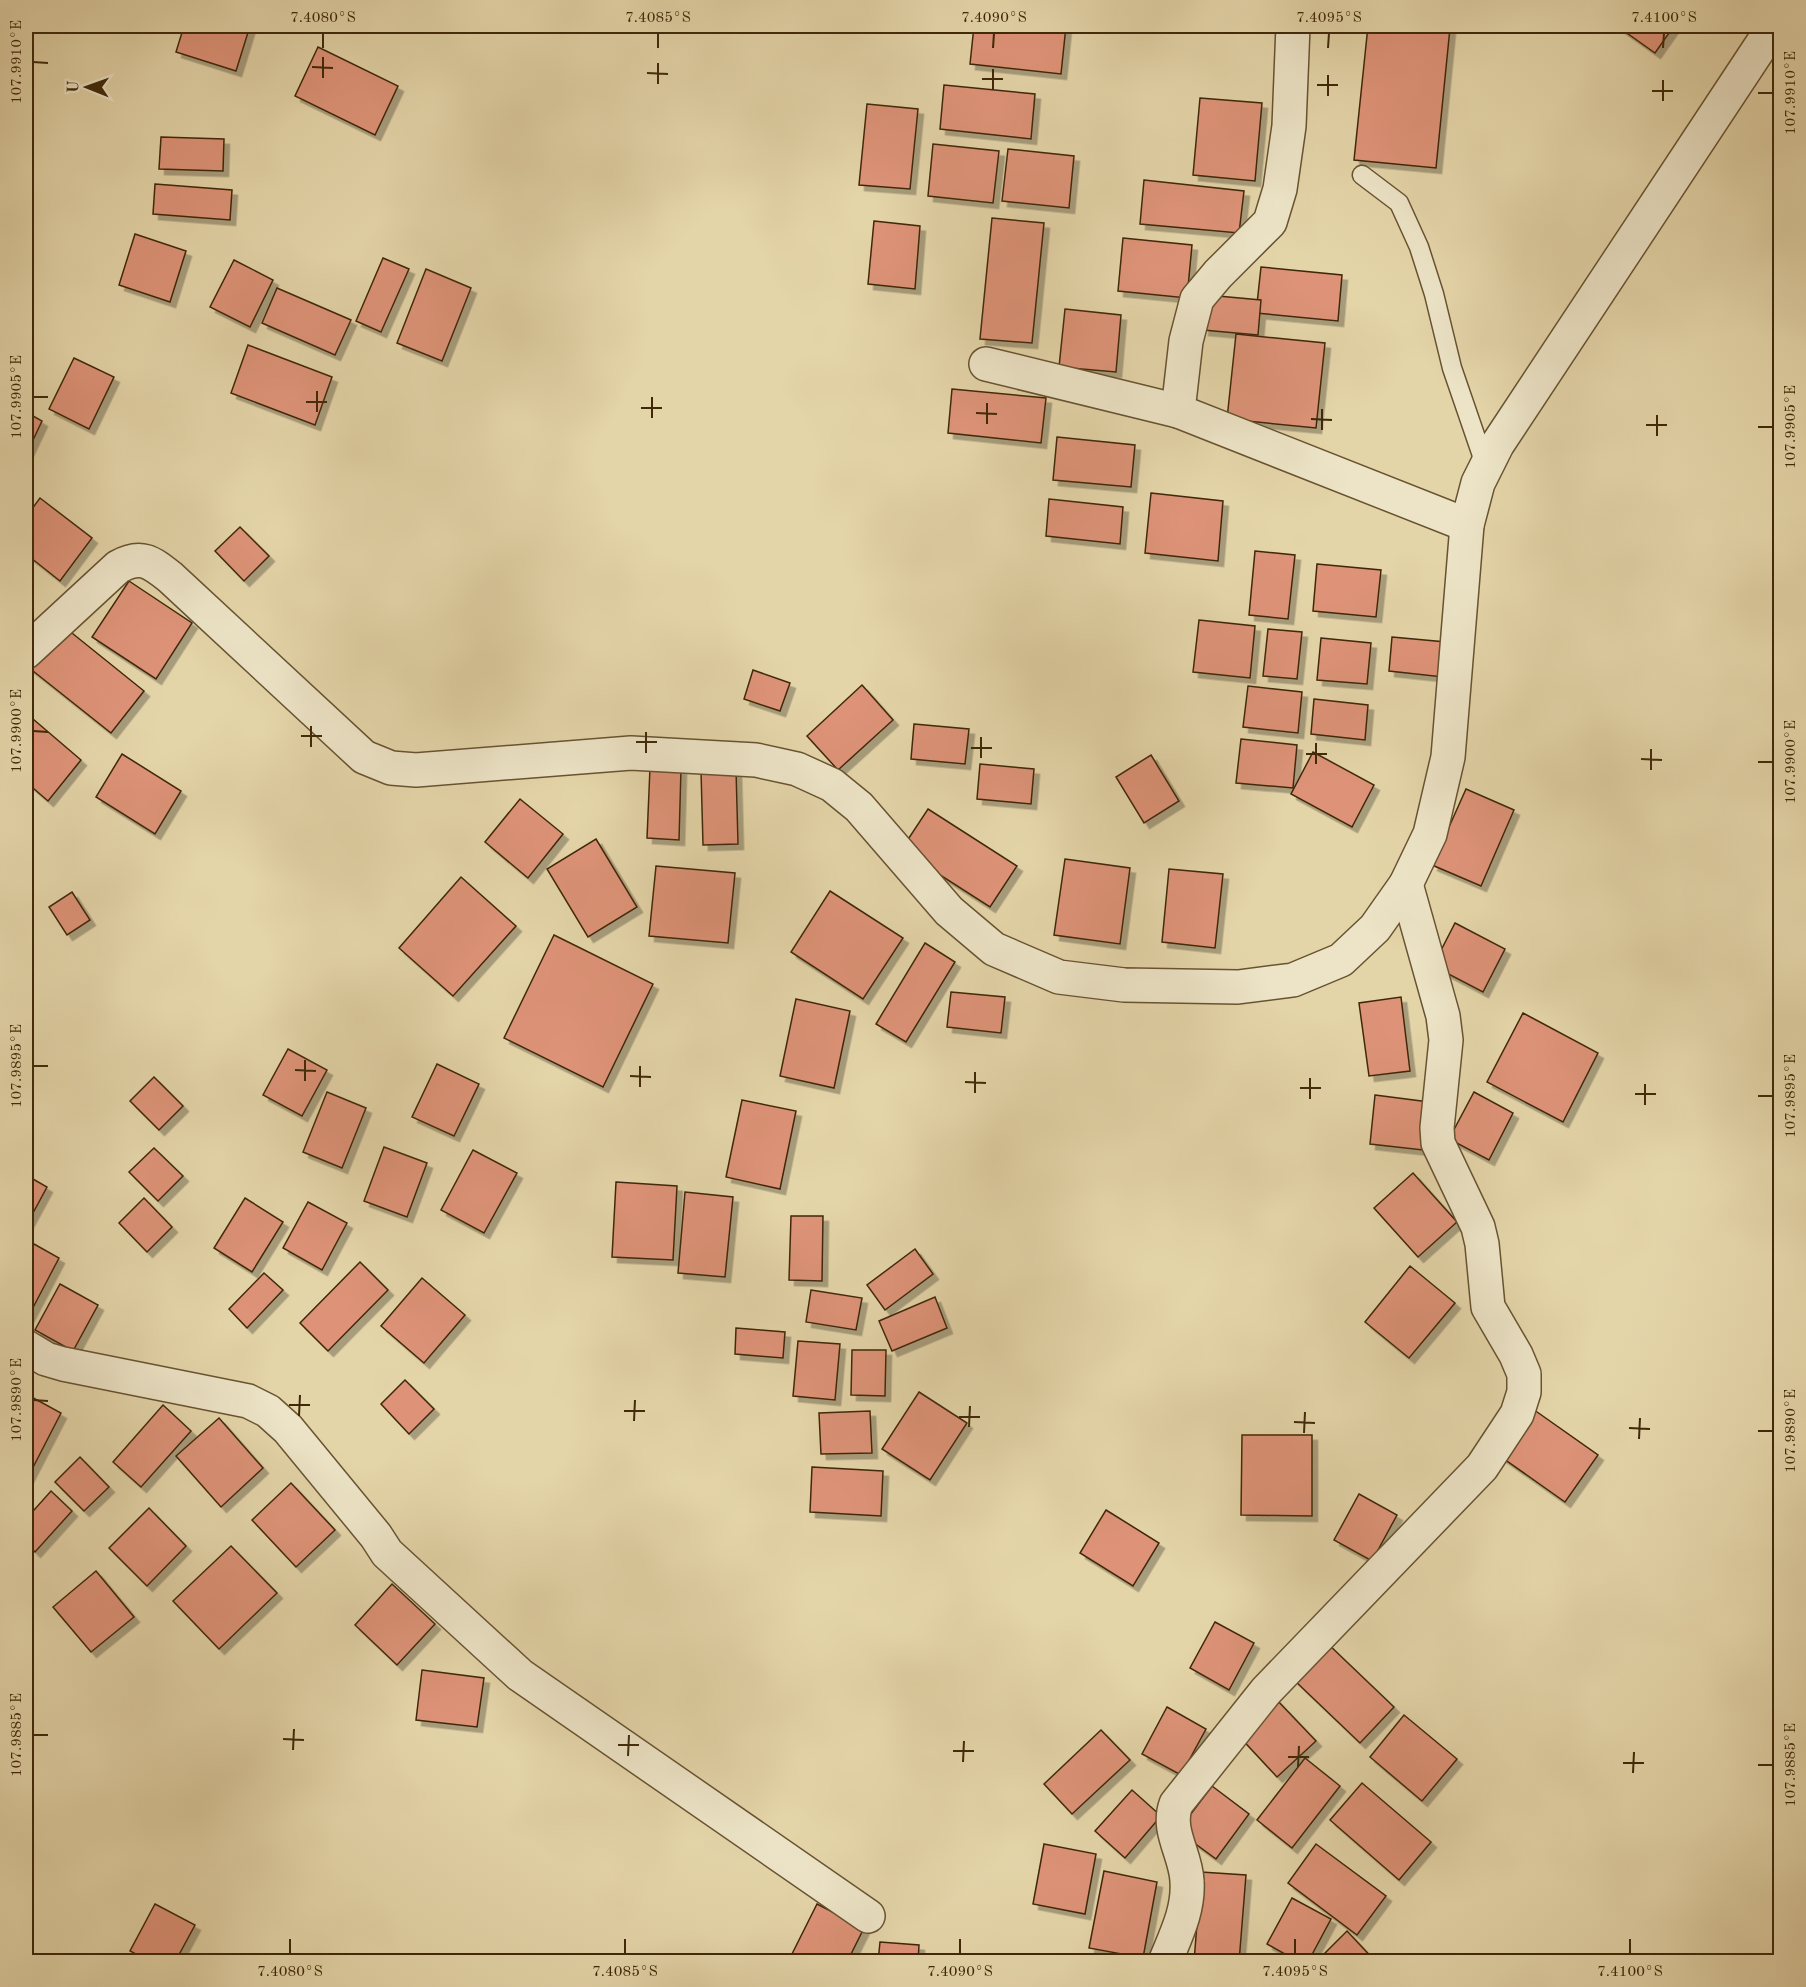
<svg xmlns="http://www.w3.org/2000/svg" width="1806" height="1987" font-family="'Old Standard TT',serif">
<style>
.building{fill:#de9378;stroke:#3f2809;stroke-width:1.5;filter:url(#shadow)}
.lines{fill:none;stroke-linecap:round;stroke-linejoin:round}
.lane-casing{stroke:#685331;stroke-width:21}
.street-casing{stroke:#685331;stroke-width:36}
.lane{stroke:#ede4c7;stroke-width:18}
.street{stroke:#ede4c7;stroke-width:33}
.ticks{fill:none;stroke:#3f2809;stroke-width:2}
.neatline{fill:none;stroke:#3f2809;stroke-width:2}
.ticks-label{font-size:15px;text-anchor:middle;fill:#3f2809}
</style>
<defs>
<filter id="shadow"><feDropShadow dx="5.5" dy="5.5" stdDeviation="0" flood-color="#0004"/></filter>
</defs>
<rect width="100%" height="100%" fill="#e4d5a9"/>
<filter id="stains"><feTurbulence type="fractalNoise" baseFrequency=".00333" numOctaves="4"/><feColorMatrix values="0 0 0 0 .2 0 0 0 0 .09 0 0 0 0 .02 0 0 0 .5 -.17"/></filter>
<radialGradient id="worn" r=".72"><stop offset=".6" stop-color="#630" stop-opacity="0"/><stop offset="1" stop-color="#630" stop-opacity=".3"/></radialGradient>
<!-- building -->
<g class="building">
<path d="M 184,26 L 250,26 L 236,71 L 176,52 Z"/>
<path d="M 974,26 L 1066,26 L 1061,74 L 970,64 Z"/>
<path d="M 1368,26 L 1428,26 L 1450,28 L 1436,168 L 1354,160 Z"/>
<path d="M 1617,26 L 1674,26 L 1655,53 Z"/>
<path d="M 318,47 L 398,86 L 375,135 L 295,96 Z"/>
<path d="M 944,85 L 1035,94 L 1031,139 L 940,129 Z"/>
<path d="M 1200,98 L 1262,103 L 1255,181 L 1193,175 Z"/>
<path d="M 867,104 L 918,109 L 910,189 L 859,185 Z"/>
<path d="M 161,137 L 224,139 L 223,171 L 159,169 Z"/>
<path d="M 933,144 L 999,151 L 993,203 L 928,196 Z"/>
<path d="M 1008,149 L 1074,156 L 1069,208 L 1002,201 Z"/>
<path d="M 1144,180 L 1244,191 L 1239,233 L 1140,224 Z"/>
<path d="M 155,184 L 232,190 L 230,220 L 153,214 Z"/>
<path d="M 992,218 L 1044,223 L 1032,343 L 980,339 Z"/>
<path d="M 874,221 L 920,226 L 915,289 L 868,284 Z"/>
<path d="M 135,234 L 186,251 L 170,302 L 119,285 Z"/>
<path d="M 1123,238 L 1192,245 L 1187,298 L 1118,291 Z"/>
<path d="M 383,258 L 409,269 L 381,332 L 356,321 Z"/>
<path d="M 234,260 L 273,280 L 250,327 L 210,307 Z"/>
<path d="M 1261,267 L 1342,275 L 1338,321 L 1256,313 Z"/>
<path d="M 426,269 L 471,288 L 442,361 L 397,343 Z"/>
<path d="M 277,288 L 351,320 L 335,355 L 262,323 Z"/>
<path d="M 1207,295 L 1261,300 L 1258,335 L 1203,330 Z"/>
<path d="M 1065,309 L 1121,315 L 1116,372 L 1059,367 Z"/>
<path d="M 1236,334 L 1325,343 L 1316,428 L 1227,419 Z"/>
<path d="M 248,345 L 332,377 L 315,425 L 231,393 Z"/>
<path d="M 74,358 L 114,377 L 89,429 L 49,409 Z"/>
<path d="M 952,389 L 1046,398 L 1041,443 L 948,433 Z"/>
<path d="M 26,412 L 42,421 L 26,455 Z"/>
<path d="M 1057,437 L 1135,445 L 1131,487 L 1053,480 Z"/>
<path d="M 1151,493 L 1223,501 L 1218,561 L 1145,553 Z"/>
<path d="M 40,498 L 92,538 L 60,581 L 26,554 L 26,517 Z"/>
<path d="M 1049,499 L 1123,507 L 1120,544 L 1046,536 Z"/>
<path d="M 240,527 L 269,556 L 244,581 L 215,551 Z"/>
<path d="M 1255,551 L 1295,555 L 1288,619 L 1249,615 Z"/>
<path d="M 1317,564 L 1381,570 L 1376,617 L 1313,611 Z"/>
<path d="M 129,581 L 192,623 L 156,679 L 92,637 Z"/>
<path d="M 1199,620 L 1255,626 L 1250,678 L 1193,672 Z"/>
<path d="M 62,625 L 144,691 L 111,733 L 28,667 Z"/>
<path d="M 1268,629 L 1302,632 L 1297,679 L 1263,676 Z"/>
<path d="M 1392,637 L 1446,642 L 1443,677 L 1389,671 Z"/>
<path d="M 1321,638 L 1371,643 L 1367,684 L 1317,680 Z"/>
<path d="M 753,670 L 790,683 L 780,711 L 744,699 Z"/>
<path d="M 862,685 L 893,720 L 838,770 L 807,736 Z"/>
<path d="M 1248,686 L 1302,692 L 1298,733 L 1243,727 Z"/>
<path d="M 1314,699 L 1368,705 L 1365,740 L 1311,734 Z"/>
<path d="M 26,713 L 81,760 L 48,801 L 26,782 Z"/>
<path d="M 914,724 L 969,729 L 965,764 L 911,759 Z"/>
<path d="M 1241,739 L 1297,745 L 1293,788 L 1236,783 Z"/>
<path d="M 1313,752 L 1374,785 L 1352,827 L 1291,794 Z"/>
<path d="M 122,754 L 181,791 L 155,834 L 96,797 Z"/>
<path d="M 1151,755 L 1179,801 L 1144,823 L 1116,777 Z"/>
<path d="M 980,764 L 1034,769 L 1031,804 L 977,799 Z"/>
<path d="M 650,768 L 681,769 L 679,840 L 647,838 Z"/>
<path d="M 736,769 L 738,844 L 703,845 L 701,771 Z"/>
<path d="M 1466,789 L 1514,810 L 1481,886 L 1432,865 Z"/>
<path d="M 520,799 L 563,834 L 528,878 L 485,842 Z"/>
<path d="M 928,809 L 1017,866 L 990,907 L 901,850 Z"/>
<path d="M 596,839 L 637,907 L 588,937 L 547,869 Z"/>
<path d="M 1065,859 L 1130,868 L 1120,944 L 1054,935 Z"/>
<path d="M 656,866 L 735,873 L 728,943 L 649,936 Z"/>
<path d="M 1169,869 L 1223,874 L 1215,948 L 1162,942 Z"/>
<path d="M 461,877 L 516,926 L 453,996 L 399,948 Z"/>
<path d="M 830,891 L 903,938 L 863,999 L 791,952 Z"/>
<path d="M 72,892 L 90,920 L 67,935 L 49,907 Z"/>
<path d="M 1455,923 L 1505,949 L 1483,992 L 1433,966 Z"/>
<path d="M 554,935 L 653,984 L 603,1087 L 504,1038 Z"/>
<path d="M 925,943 L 955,962 L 906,1042 L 876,1024 Z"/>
<path d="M 951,992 L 1005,997 L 1001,1033 L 947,1027 Z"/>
<path d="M 1401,997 L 1410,1071 L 1369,1076 L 1359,1003 Z"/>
<path d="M 796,999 L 850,1011 L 834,1088 L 780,1076 Z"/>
<path d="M 1523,1013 L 1598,1053 L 1563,1122 L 1487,1082 Z"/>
<path d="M 288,1049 L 327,1070 L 302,1116 L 263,1095 Z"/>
<path d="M 437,1064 L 479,1084 L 454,1136 L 412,1117 Z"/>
<path d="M 154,1077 L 183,1106 L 159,1130 L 130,1101 Z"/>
<path d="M 327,1092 L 366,1108 L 342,1168 L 303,1152 Z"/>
<path d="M 1474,1092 L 1513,1113 L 1489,1160 L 1449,1139 Z"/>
<path d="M 1375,1095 L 1429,1102 L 1423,1150 L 1370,1144 Z"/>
<path d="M 742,1100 L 796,1111 L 780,1189 L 726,1177 Z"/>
<path d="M 384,1147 L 427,1163 L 407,1217 L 364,1201 Z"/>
<path d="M 154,1148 L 183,1176 L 158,1201 L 129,1172 Z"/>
<path d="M 473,1150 L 517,1173 L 484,1233 L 441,1210 Z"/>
<path d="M 1413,1173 L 1457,1222 L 1418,1257 L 1374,1208 Z"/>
<path d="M 26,1175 L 47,1187 L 26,1226 Z"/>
<path d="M 616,1182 L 677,1186 L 673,1260 L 612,1257 Z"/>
<path d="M 685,1192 L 733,1197 L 725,1277 L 678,1273 Z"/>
<path d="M 144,1198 L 172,1227 L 147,1252 L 119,1223 Z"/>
<path d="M 245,1198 L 283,1222 L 252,1272 L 214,1248 Z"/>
<path d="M 308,1202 L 347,1223 L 322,1270 L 283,1248 Z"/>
<path d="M 791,1216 L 823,1216 L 822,1281 L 789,1280 Z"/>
<path d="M 34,1244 L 59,1258 L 26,1321 L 26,1260 Z"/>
<path d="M 915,1249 L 933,1274 L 885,1310 L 867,1285 Z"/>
<path d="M 360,1262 L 388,1290 L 328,1351 L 300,1323 Z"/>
<path d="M 1410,1266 L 1455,1303 L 1409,1358 L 1365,1322 Z"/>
<path d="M 264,1273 L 283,1290 L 247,1328 L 229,1309 Z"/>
<path d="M 422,1278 L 465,1315 L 424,1363 L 381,1326 Z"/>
<path d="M 60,1284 L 98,1305 L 73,1351 L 35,1330 Z"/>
<path d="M 811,1290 L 862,1298 L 856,1330 L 806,1322 Z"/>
<path d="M 935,1297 L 947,1328 L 892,1351 L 879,1321 Z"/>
<path d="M 736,1328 L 785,1332 L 783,1358 L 735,1354 Z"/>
<path d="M 798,1341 L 840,1344 L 835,1400 L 793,1396 Z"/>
<path d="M 852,1350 L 886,1350 L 885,1396 L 851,1395 Z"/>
<path d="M 405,1380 L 434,1409 L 409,1434 L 381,1404 Z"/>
<path d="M 919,1392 L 967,1423 L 930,1480 L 882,1449 Z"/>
<path d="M 26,1394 L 61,1413 L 26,1481 Z"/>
<path d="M 163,1405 L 191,1431 L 141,1487 L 113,1462 Z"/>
<path d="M 1530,1407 L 1598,1455 L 1565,1502 L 1497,1454 Z"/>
<path d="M 870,1411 L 872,1453 L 821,1454 L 819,1413 Z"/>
<path d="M 219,1418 L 263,1468 L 221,1507 L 176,1456 Z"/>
<path d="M 1242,1435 L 1312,1435 L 1312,1516 L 1241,1515 Z"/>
<path d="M 80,1457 L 109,1487 L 84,1511 L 55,1482 Z"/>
<path d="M 812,1467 L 883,1471 L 881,1516 L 810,1512 Z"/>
<path d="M 291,1483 L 335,1530 L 296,1567 L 252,1520 Z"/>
<path d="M 51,1491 L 72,1511 L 35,1552 L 26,1543 L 26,1519 Z"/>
<path d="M 1359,1494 L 1397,1515 L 1372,1561 L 1334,1540 Z"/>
<path d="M 149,1508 L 186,1546 L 147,1586 L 109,1548 Z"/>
<path d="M 1106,1510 L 1159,1543 L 1133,1586 L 1080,1553 Z"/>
<path d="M 231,1546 L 277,1593 L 219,1649 L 173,1601 Z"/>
<path d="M 96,1571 L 134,1617 L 91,1652 L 53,1607 Z"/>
<path d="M 392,1584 L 435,1624 L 397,1665 L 355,1625 Z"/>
<path d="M 1215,1622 L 1254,1643 L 1229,1690 L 1190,1668 Z"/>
<path d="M 1327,1643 L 1394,1707 L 1360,1743 L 1293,1679 Z"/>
<path d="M 422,1670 L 484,1678 L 477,1727 L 416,1720 Z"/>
<path d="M 1275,1698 L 1316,1741 L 1277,1777 L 1237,1734 Z"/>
<path d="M 1167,1707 L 1206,1729 L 1181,1775 L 1142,1754 Z"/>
<path d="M 1404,1715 L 1457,1759 L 1422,1801 L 1370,1757 Z"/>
<path d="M 1101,1730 L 1130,1760 L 1072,1814 L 1044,1784 Z"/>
<path d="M 1305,1758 L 1340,1786 L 1292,1848 L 1257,1820 Z"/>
<path d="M 1362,1783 L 1431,1842 L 1399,1880 L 1330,1820 Z"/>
<path d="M 1212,1786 L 1249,1814 L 1216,1859 L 1178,1831 Z"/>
<path d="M 1132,1790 L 1161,1816 L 1125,1858 L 1095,1831 Z"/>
<path d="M 1044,1844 L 1096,1854 L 1085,1914 L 1033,1904 Z"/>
<path d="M 1316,1844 L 1386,1896 L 1357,1935 L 1288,1883 Z"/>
<path d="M 1104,1871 L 1157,1882 L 1143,1958 L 1089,1948 Z"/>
<path d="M 1201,1872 L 1246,1875 L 1239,1962 L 1194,1962 Z"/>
<path d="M 1292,1898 L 1331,1919 L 1308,1962 L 1299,1962 L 1267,1944 Z"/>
<path d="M 155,1904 L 195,1925 L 175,1962 L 151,1962 L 130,1951 Z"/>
<path d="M 817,1904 L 864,1928 L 847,1962 L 788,1962 Z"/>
<path d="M 1347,1931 L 1376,1962 L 1316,1962 Z"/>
<path d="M 880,1942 L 919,1945 L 918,1962 L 878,1962 Z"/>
</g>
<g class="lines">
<defs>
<path id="lane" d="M 1362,175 L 1399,203 L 1419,247 L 1434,294 L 1452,368 L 1486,467"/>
<g id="street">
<path d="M 986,364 L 1178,411 L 1467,525"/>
<path d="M 1178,411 L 1186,341 L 1197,299 L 1218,274 L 1270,222 L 1280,189 L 1289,126 L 1293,26"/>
<path d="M 26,652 L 118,567 C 141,554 151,562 170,577 L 364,757 L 391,768 L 416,770 L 631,753 L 756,760 L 797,769 L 832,785 L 859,807 L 949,911 L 994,949 L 1059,977 L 1124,985 L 1238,987 L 1293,980 L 1341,960 L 1375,928 L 1406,884 L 1430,834 L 1448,757 L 1467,525 L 1478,483 L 1497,445 L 1774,26"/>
<path d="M 26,1347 L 46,1359 L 63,1364 L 248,1401 L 268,1411 L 288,1429 L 376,1536 L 387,1553 L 520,1675 L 868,1916"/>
<path d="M 1165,1962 C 1176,1935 1189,1910 1187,1881 C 1186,1854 1166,1831 1176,1804 L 1266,1691 L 1482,1467 L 1517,1414 L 1524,1392 L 1524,1374 L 1516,1355 L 1488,1307 L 1482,1244 L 1478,1227 L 1438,1143 L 1437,1128 L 1446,1040 L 1443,1016 L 1406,884"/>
</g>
</defs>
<!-- lane casing -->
<use href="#lane" class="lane-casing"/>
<!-- street casing -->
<use href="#street" class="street-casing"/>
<!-- lane -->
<use href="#lane" class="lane"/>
<!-- street -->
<use href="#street" class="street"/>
</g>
<!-- ticks -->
<path class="ticks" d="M 323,48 L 323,33M 658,48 L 658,33M 993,48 L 994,33M 1328,48 L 1329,33M 1663,48 L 1664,33M 33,62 L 48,63M 312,67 L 333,68M 647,73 L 668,74M 323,78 L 323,57M 982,79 L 1003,79M 658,84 L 658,63M 1317,85 L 1338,85M 993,90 L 993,69M 1652,91 L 1673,91M 1758,93 L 1773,93M 1328,96 L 1328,75M 1663,101 L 1663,80M 33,397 L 48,397M 306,402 L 327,402M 641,408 L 662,408M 317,412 L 317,391M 976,413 L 997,414M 652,418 L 652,397M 1311,419 L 1332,420M 987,424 L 987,403M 1646,425 L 1667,425M 1758,427 L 1773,427M 1322,430 L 1322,409M 1657,436 L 1657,415M 33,731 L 48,732M 301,736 L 322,736M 636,742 L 657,742M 311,747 L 311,726M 971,748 L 992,748M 646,753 L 646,732M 1306,754 L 1327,754M 981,758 L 981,737M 1641,759 L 1662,760M 1758,762 L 1773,762M 1316,764 L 1316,743M 1651,770 L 1651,749M 33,1066 L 48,1066M 295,1070 L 316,1071M 630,1076 L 651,1077M 305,1081 L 305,1060M 965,1082 L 986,1083M 640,1087 L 640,1066M 1300,1088 L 1321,1088M 975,1093 L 975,1072M 1635,1094 L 1656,1094M 1758,1096 L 1773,1096M 1310,1099 L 1310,1078M 1645,1105 L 1645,1084M 33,1400 L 48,1401M 289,1405 L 310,1405M 624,1411 L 645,1411M 299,1416 L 300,1395M 959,1417 L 980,1417M 634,1421 L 635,1400M 1294,1422 L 1315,1423M 969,1427 L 970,1406M 1629,1428 L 1650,1429M 1758,1431 L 1773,1431M 1304,1433 L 1305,1412M 1639,1439 L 1640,1418M 33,1735 L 48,1735M 283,1739 L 304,1740M 618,1745 L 639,1745M 293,1750 L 294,1729M 953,1751 L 974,1751M 628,1756 L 629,1735M 1288,1757 L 1309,1757M 963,1762 L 964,1741M 1623,1763 L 1644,1763M 1758,1765 L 1773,1765M 1298,1767 L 1299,1746M 1633,1773 L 1634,1752M 290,1954 L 290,1939M 625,1954 L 625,1939M 960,1954 L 960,1939M 1295,1954 L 1295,1939M 1630,1954 L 1630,1939"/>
<!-- margin -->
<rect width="1806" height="1987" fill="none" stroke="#e4d5a9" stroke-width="66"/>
<!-- north arrow -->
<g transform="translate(87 87) rotate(271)" stroke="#ede4c7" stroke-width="4.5" paint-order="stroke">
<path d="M0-4.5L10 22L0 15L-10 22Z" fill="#3f2809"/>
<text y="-9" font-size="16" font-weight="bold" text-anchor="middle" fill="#3f2809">U</text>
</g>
<rect x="33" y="33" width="1740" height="1921" class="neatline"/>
<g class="ticks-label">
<text x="323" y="22">7.4080°S</text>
<text x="658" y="22">7.4085°S</text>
<text x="994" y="22">7.4090°S</text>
<text x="1329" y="22">7.4095°S</text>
<text x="1664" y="22">7.4100°S</text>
<text transform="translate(16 62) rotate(-90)" y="5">107.9910°E</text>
<text transform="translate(1790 93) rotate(-90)" y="5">107.9910°E</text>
<text transform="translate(16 397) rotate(-90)" y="5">107.9905°E</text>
<text transform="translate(1790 427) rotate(-90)" y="5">107.9905°E</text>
<text transform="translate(16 731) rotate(-90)" y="5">107.9900°E</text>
<text transform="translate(1790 762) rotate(-90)" y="5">107.9900°E</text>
<text transform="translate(16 1066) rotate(-90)" y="5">107.9895°E</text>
<text transform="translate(1790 1096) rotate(-90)" y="5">107.9895°E</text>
<text transform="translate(16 1400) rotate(-90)" y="5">107.9890°E</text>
<text transform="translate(1790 1431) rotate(-90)" y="5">107.9890°E</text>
<text transform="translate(16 1735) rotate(-90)" y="5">107.9885°E</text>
<text transform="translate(1790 1765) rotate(-90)" y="5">107.9885°E</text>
<text x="290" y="1976">7.4080°S</text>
<text x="625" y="1976">7.4085°S</text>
<text x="960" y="1976">7.4090°S</text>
<text x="1295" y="1976">7.4095°S</text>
<text x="1630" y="1976">7.4100°S</text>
</g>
<rect width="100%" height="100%" filter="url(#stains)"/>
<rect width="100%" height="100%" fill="url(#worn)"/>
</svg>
